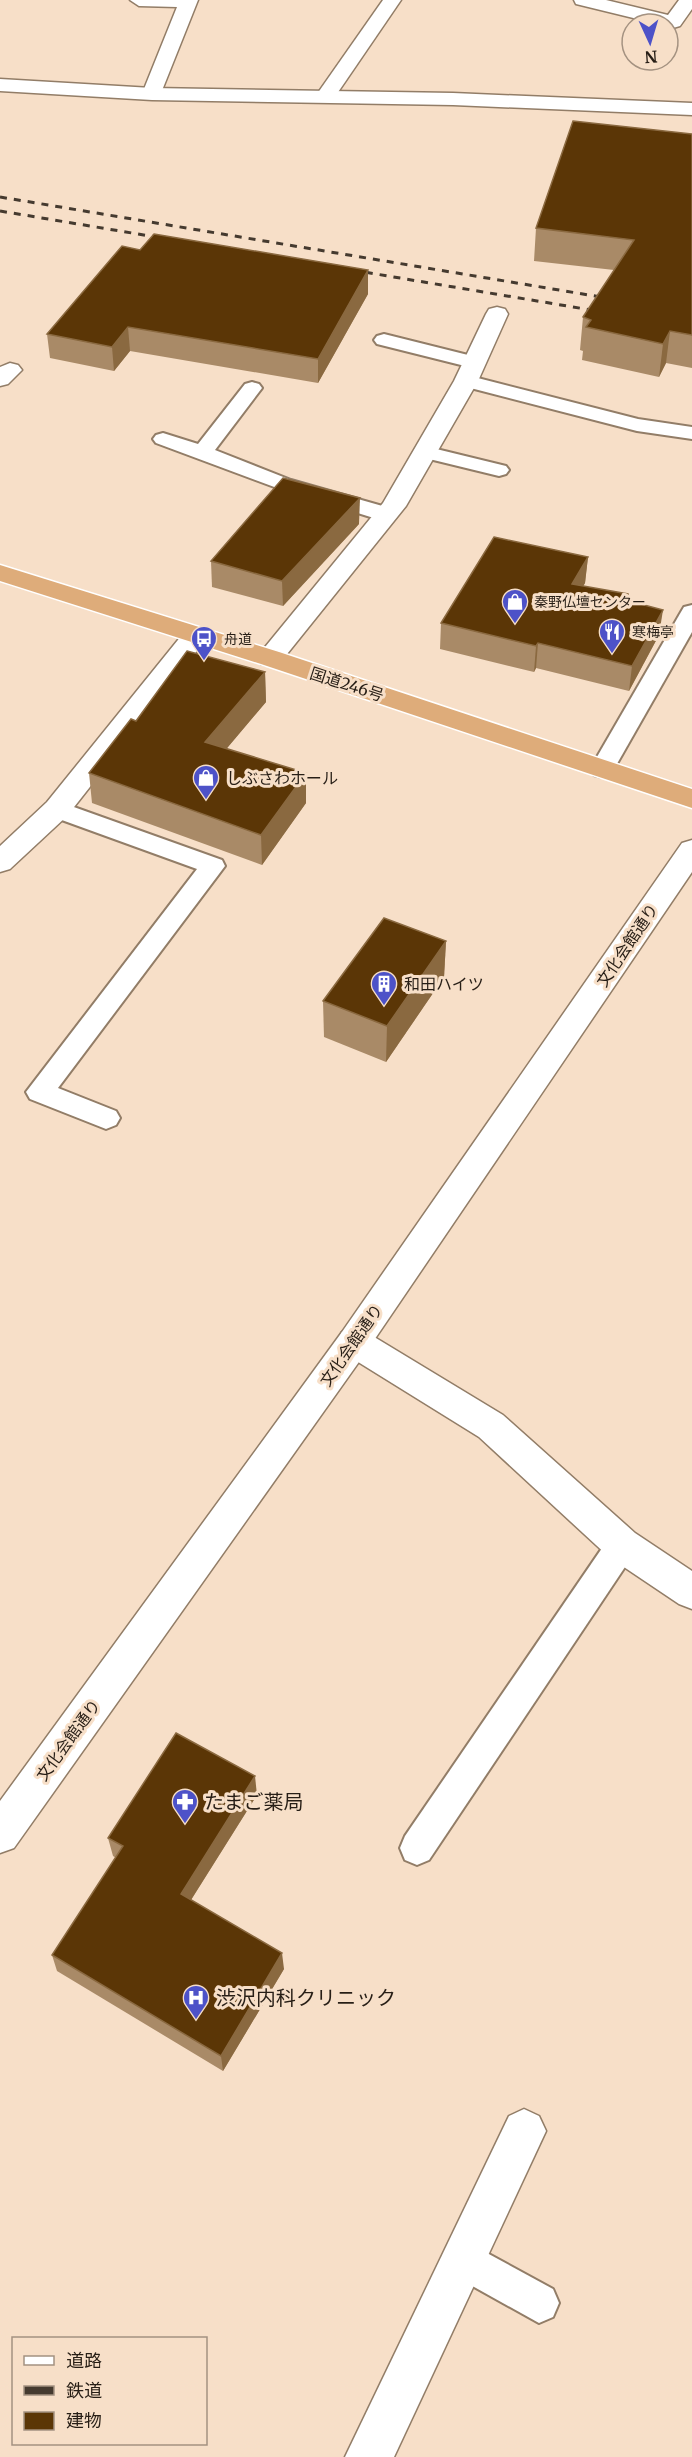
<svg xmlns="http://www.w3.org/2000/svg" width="692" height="2457" font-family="Merriweather,'Noto Sans JP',serif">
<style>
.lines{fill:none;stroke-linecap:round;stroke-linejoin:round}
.service-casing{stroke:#927d67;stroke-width:4}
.minor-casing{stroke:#927d67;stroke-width:3}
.tertiary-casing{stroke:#927d67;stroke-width:3}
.trunk-casing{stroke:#fff;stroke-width:3}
.service{fill:#fff;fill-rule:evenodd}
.minor{fill:#fff;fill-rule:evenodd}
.tertiary{fill:#fff;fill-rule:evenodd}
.trunk{fill:#deac7a;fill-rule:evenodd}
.rail{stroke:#453a2f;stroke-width:3;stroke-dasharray:7 7;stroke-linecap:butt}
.wall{fill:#a98a67}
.shaded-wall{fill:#8a6940}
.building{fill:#5b3606;stroke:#8a6940;stroke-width:1.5}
.labels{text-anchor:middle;stroke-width:6;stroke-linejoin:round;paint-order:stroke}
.far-poi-label{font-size:14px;fill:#271e16;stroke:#f7dfc8;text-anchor:start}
.street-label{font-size:16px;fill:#271e16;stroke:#f7dfc8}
.poi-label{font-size:16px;fill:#271e16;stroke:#f7dfc8;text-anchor:start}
.near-poi-label{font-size:20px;fill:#271e16;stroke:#f7dfc8;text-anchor:start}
</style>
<rect width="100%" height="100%" fill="#f7dfc8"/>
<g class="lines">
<defs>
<g id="service">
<path d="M 384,334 L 480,358 L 483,362 L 480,366 L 473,368 L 377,344 L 374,340 L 377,336 Z"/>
<path d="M 466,375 L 638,419 L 692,427 L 692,439 L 637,431 L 459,385 L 456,381 L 459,377 Z"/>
<path d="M 252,382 L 259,384 L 262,388 L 215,450 L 291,480 L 393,509 L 396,514 L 393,519 L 377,519 L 277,488 L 156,443 L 153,439 L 156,435 L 163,433 L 198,444 L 245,384 Z"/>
<path d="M 424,446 L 506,466 L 509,470 L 506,474 L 499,476 L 417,456 L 414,452 L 417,448 Z"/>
<path d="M 692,605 L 692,632 L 614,769 L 610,775 L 602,777 L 594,775 L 590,769 L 681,612 L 684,607 Z"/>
<path d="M 57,801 L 222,860 L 225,866 L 58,1088 L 116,1111 L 120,1118 L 116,1125 L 106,1129 L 30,1099 L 26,1092 L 197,869 L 48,815 L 45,809 L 48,803 Z"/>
<path d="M 622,1531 L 633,1535 L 638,1545 L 633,1555 L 429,1860 L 417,1865 L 405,1860 L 400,1848 L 405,1836 L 611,1535 Z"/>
<path d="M 463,2240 L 553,2289 L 559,2303 L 553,2317 L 539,2323 L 449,2273 L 444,2259 L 449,2245 Z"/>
</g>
<g id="minor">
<path d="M 130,0 L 198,0 L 159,98 L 145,98 L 142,94 L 177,7 L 139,6 Z"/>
<path d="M 383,0 L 401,0 L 332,101 L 318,101 L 315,97 Z"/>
<path d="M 574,0 L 606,0 L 668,15 L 679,0 L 692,0 L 692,9 L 680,26 L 673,28 L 668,24 L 658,24 L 576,4 Z"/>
<path d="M 497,307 L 505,309 L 508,314 L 478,381 L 406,506 L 279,664 L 270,666 L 261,664 L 257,658 L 261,652 L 383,503 L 454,381 L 486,314 L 489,309 Z"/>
<path d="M 10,363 L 18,365 L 22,370 L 8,384 L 0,386 L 0,367 Z"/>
<path d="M 195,628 L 204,630 L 208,636 L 204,642 L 67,816 L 10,869 L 0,872 L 0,846 L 47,802 L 186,630 Z"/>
<path d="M 354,1328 L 366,1332 L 503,1415 L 635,1533 L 692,1571 L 692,1609 L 679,1604 L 609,1557 L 479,1437 L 342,1352 L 337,1342 L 342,1332 Z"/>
<path d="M 524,2109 L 539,2116 L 546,2131 L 394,2457 L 345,2457 L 509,2116 Z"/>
</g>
<g id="tertiary">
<path d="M 0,79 L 152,88 L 453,93 L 692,103 L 692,115 L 453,105 L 152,100 L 0,91 Z"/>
<path d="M 692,840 L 692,872 L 366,1352 L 14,1848 L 0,1853 L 0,1801 L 342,1332 L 682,843 Z"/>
</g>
<path id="trunk" d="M 0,565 L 279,652 L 692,789 L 692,808 L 261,664 L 0,581 Z"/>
</defs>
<!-- service casing -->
<use href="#service" class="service-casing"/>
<!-- minor casing -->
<use href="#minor" class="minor-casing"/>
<!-- tertiary casing -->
<use href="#tertiary" class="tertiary-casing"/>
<!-- trunk casing -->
<use href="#trunk" class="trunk-casing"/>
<!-- service -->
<use href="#service" class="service"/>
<!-- minor -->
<use href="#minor" class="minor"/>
<!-- tertiary -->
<use href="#tertiary" class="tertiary"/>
<!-- trunk -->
<use href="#trunk" class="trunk"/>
<!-- rail -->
<g class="rail">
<path d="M 0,197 L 613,299"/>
<path d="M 0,211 L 168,239"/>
<path d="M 352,270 L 603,312"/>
</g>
</g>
<!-- wall -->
<g class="wall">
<path d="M 692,134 L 692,368 L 666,363 L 659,377 L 582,360 L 583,351 L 580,350 L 583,317 L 614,270 L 534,261 L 536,228 Z"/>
<path d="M 140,250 L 368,270 L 368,294 L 318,383 L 130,351 L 114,371 L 50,358 L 47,334 Z"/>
<path d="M 359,524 L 283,606 L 212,587 L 211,561 Z"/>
<path d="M 588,557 L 585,583 L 583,586 L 659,635 L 629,691 L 536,668 L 534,672 L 440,649 L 441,623 Z"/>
<path d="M 265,672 L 266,702 L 226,749 L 306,803 L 262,865 L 92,803 L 89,773 L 136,721 Z"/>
<path d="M 446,941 L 444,977 L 386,1062 L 324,1037 L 323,1001 Z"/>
<path d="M 257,1795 L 191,1900 L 284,1969 L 223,2071 L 57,1971 L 52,1955 L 116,1858 L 113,1856 L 108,1838 Z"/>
</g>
<!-- shaded-wall -->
<g class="shaded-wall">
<path d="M 368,270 L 368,294 L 318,383 L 318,359 Z"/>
<path d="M 128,327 L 130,351 L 114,371 L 112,347 Z"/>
<path d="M 670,331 L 666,363 L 659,377 L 663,344 Z"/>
<path d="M 360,498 L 359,524 L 283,606 L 282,581 Z"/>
<path d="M 588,557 L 585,583 L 570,609 L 572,584 Z"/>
<path d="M 663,610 L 659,635 L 629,691 L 632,666 Z"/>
<path d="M 538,643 L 536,668 L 534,672 L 536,646 Z"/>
<path d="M 265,672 L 266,702 L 207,772 L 205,742 Z"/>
<path d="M 306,773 L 306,803 L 262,865 L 261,835 Z"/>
<path d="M 446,941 L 444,977 L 386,1062 L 387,1026 Z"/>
<path d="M 255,1776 L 257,1795 L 184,1911 L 181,1894 Z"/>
<path d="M 282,1953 L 284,1969 L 223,2071 L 221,2056 Z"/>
</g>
<!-- building -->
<g class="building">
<path d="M 573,121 L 692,134 L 692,335 L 670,331 L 663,344 L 586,327 L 591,320 L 583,317 L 634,240 L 536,228 Z"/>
<path d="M 154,234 L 368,270 L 318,359 L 128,327 L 112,347 L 47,334 L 122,246 L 140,250 Z"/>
<path d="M 283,478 L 360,498 L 282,581 L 211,561 Z"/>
<path d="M 494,537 L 588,557 L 572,584 L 628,594 L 629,601 L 663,610 L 632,666 L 538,643 L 536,646 L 441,623 Z"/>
<path d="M 187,651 L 265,672 L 205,742 L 306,773 L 261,835 L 89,773 L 131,719 L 136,721 Z"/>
<path d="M 384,918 L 446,941 L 387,1026 L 323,1001 Z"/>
<path d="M 176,1733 L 255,1776 L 181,1894 L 282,1953 L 221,2056 L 52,1955 L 123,1846 L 108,1838 Z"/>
</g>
<!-- icons -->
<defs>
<symbol id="shop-pin" viewBox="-11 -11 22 30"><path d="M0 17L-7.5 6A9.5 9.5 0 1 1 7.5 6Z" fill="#4d52c8" stroke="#f7dfc8"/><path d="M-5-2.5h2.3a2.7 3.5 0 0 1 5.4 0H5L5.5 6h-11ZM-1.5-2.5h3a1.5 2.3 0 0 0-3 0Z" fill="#fff"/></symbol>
<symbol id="restaurant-pin" viewBox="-11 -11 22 30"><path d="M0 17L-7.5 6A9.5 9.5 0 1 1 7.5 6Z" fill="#4d52c8" stroke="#f7dfc8"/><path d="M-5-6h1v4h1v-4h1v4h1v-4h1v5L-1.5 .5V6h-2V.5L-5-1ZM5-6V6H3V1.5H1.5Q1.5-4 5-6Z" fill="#fff"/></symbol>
<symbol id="bus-pin" viewBox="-11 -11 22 30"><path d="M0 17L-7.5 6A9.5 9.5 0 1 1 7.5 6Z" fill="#4d52c8" stroke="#f7dfc8"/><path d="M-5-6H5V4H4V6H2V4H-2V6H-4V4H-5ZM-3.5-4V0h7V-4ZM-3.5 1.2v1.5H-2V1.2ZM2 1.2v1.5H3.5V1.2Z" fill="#fff"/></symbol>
<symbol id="building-pin" viewBox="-11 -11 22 30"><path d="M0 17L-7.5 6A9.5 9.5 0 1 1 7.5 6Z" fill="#4d52c8" stroke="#f7dfc8"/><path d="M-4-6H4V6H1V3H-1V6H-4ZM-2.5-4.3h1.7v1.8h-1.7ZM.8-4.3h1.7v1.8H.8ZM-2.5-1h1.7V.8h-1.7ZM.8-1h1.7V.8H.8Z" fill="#fff"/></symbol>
<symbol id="pharmacy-pin" viewBox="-11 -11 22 30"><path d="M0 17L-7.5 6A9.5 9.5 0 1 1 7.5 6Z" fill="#4d52c8" stroke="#f7dfc8"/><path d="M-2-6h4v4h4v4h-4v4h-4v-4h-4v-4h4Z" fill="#fff"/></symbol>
<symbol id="hospital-pin" viewBox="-11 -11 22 30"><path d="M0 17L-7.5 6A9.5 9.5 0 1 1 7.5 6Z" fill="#4d52c8" stroke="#f7dfc8"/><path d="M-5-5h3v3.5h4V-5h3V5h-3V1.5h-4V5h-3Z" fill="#fff"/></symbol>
</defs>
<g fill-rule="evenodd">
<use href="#shop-pin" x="500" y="587" width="30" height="40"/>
<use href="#restaurant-pin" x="597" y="617" width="30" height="40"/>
<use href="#bus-pin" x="189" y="624" width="30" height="40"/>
<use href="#shop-pin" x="191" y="763" width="30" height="40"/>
<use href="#building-pin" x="369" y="969" width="30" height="40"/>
<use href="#pharmacy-pin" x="170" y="1787" width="30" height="40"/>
<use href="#hospital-pin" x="181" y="1983" width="30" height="40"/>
</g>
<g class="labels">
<!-- far-poi labels -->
<g class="far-poi-label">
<text x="534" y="607">秦野仏壇センター</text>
<text x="632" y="637">寒梅亭</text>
<text x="224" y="644">舟道</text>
</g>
<!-- street labels -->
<g class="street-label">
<text transform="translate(347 684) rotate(18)" y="6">国道246号</text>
<text transform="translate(627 945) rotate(-56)" y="6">文化会館通り</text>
<text transform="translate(351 1345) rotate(-55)" y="6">文化会館通り</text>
<text transform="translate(68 1740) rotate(-54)" y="6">文化会館通り</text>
</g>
<!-- poi labels -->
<g class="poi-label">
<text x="226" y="784">しぶさわホール</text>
<text x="404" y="990">和田ハイツ</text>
</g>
<!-- near-poi labels -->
<g class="near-poi-label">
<text x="204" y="1809">たまご薬局</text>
<text x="216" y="2005">渋沢内科クリニック</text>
</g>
</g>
<!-- legend -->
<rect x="12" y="2337" width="195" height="108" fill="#f7dfc8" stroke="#a49281" stroke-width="1.5"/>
<rect x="24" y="2356" width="30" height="9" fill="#ffffff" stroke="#a49281" stroke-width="1.5"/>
<text x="66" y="2367" font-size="18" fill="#271e16">道路</text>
<rect x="24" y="2386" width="30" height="9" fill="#453a2f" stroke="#a49281" stroke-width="1.5"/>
<text x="66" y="2397" font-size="18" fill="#271e16">鉄道</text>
<rect x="24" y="2412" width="30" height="18" fill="#5b3606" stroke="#a49281" stroke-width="1.5"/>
<text x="66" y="2427" font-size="18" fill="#271e16">建物</text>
<!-- north arrow -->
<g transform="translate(650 42) rotate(176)"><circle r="28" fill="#f7dfc8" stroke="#a49281" stroke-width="1.5"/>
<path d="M0-4.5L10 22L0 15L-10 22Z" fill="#4d52c8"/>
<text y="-9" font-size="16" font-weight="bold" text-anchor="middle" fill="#271e16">N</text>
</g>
</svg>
